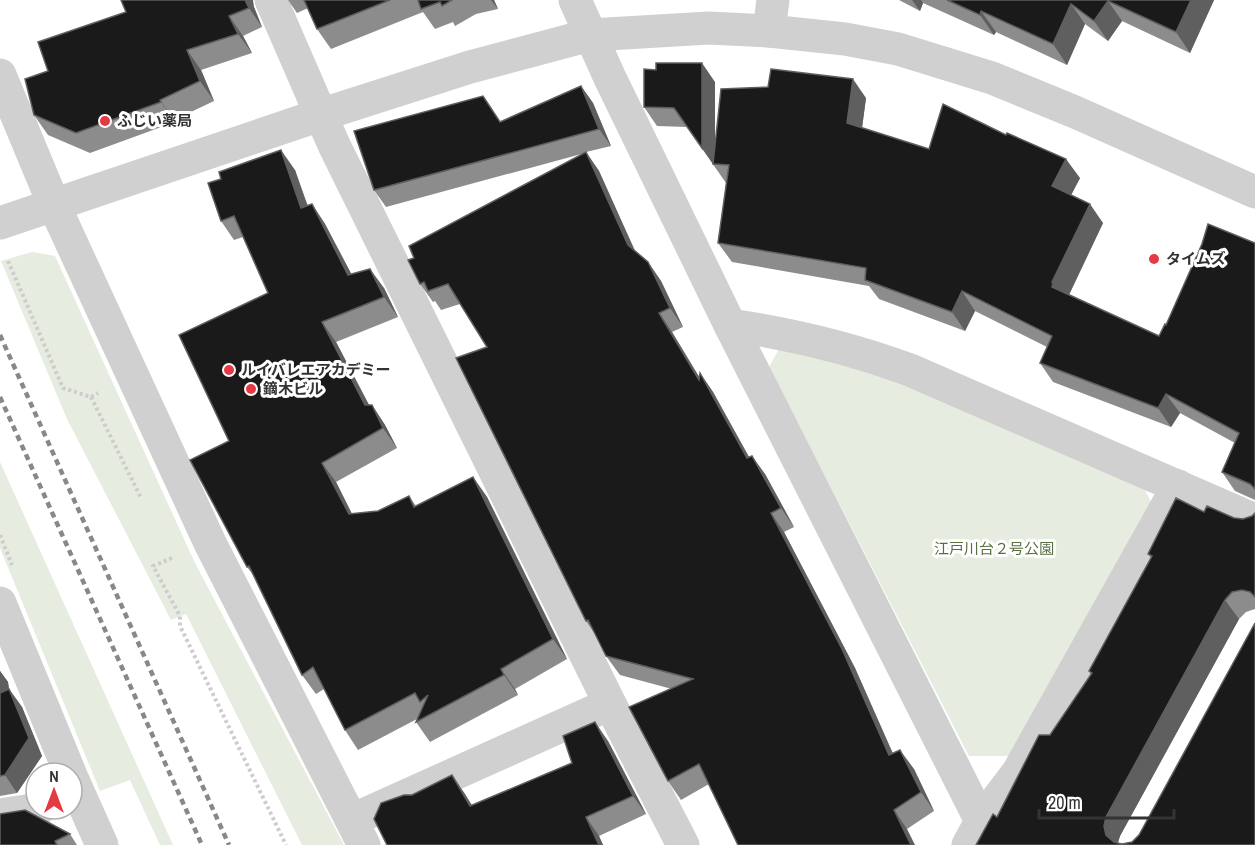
<svg xmlns="http://www.w3.org/2000/svg" width="1255" height="845" font-family="'Archivo Narrow','Noto Sans JP',sans-serif">
<style>
.green{fill:#e6ecdf}
.lines{fill:none;stroke-linecap:round;stroke-linejoin:round}
.path{stroke:#cdcdcd;stroke-width:4;stroke-dasharray:3 3;stroke-linecap:butt}
.minor{stroke:#d0d0d0;stroke-width:33}
.rail{stroke:#888;stroke-width:4.5;stroke-dasharray:6 4.5;stroke-linecap:butt}
.wall{fill:#8c8c8c}
.shaded-wall{fill:#5f5f5f}
.building{fill:#1a1a1a;stroke:#5f5f5f;stroke-width:1.5}
.poi-dot{fill:#e63946;stroke:#fff;stroke-width:2}
.labels{text-anchor:middle;stroke-width:6;stroke-linejoin:round;paint-order:stroke}
.poi-label{font-size:15px;font-weight:bold;fill:#333;stroke:#fff;text-anchor:start}
.park-label{font-size:15px;fill:#56703f;stroke:#fff}
</style>
<rect width="100%" height="100%" fill="#fff"/>
<!-- green -->
<g class="green">
<path d="M 32,252 L 55,256 L 195,563 L 344,845 L 302,845 L 186,614 L 171,620 L 67,419 L 1,261 Z"/>
<path d="M 780,347 L 861,367 L 1143,486 L 1153,506 L 1010,756 L 969,756 L 769,367 Z"/>
<path d="M 0,462 L 173,845 L 160,845 L 130,780 L 100,791 L 0,548 Z"/>
</g>
<g class="lines">
<!-- path -->
<g class="path">
<path d="M 8,261 L 63,388 L 91,397 L 98,393"/>
<path d="M 91,397 L 141,498"/>
<path d="M 0,535 L 12,565"/>
<path d="M 172,558 L 153,566 L 180,616 L 180,626 L 286,845"/>
</g>
<!-- minor -->
<g class="minor">
<path d="M 271,0 L 334,145 L 610,704 L 683,845"/>
<path d="M 575,0 L 609,76 L 730,325 L 981,821"/>
<path d="M 769,31 L 773,0"/>
<path d="M 0,75 L 54,205 L 210,543 L 364,845"/>
<path d="M 0,223 L 320,115 L 470,67 L 590,35 L 709,28 L 769,31 L 845,39 L 898,49 L 992,78 L 1075,112 L 1255,192"/>
<path d="M 730,325 C 792,334 851,348 910,370 L 1255,520"/>
<path d="M 0,603 L 70,773"/>
<path d="M 72,778 L 102,845"/>
<path d="M 0,815 L 39,809"/>
<path d="M 352,820 L 610,704"/>
<path d="M 968,845 L 981,821 L 1018,772 L 1178,486"/>
</g>
<!-- rail -->
<g class="rail">
<path d="M 0,335 L 229,845"/>
<path d="M 0,397 L 202,845"/>
</g>
</g>
<!-- wall -->
<g class="wall">
<path d="M 288,0 L 494,0 L 498,9 L 476,14 L 455,26 L 453,22 L 435,29 L 423,12 L 331,49 L 317,29 L 308,8 L 297,13 Z"/>
<path d="M 899,0 L 1214,0 L 1190,53 L 1122,21 L 1108,41 L 1085,24 L 1067,65 L 996,32 L 994,35 L 923,3 L 920,11 Z"/>
<path d="M 254,7 L 262,27 L 243,36 L 252,53 L 201,70 L 214,101 L 174,120 L 175,122 L 90,153 L 48,135 L 34,115 L 48,71 L 126,12 Z"/>
<path d="M 715,82 L 715,140 L 866,98 L 862,128 L 929,149 L 1080,178 L 1071,195 L 1103,223 L 1069,295 L 1159,336 L 1166,325 L 1255,243 L 1255,500 L 1235,491 L 1222,472 L 1235,443 L 1180,413 L 1171,427 L 1053,382 L 1040,363 L 1047,347 L 975,311 L 965,331 L 879,299 L 869,286 L 732,262 L 718,243 L 726,183 L 687,127 L 657,126 L 644,107 Z"/>
<path d="M 581,86 L 593,103 L 611,146 L 586,152 L 599,171 L 635,252 L 648,262 L 661,281 L 683,327 L 672,332 L 700,378 L 700,373 L 713,392 L 749,457 L 765,474 L 794,527 L 784,532 L 855,668 L 893,754 L 914,769 L 934,811 L 907,829 L 709,784 L 681,800 L 668,781 L 672,689 L 620,675 L 606,656 L 595,634 L 586,621 L 487,347 L 460,304 L 441,310 L 435,301 L 433,302 L 420,284 L 414,258 L 585,153 L 386,207 L 374,190 L 500,122 Z"/>
<path d="M 295,170 L 308,206 L 312,204 L 325,224 L 351,274 L 384,288 L 398,317 L 336,342 L 369,405 L 372,405 L 385,425 L 397,448 L 336,482 L 352,514 L 378,511 L 409,496 L 416,506 L 473,477 L 487,497 L 567,659 L 515,689 L 518,695 L 430,742 L 416,722 L 417,719 L 358,750 L 345,730 L 324,689 L 316,694 L 302,675 L 255,577 L 247,567 L 229,441 L 268,293 L 243,237 L 234,240 L 221,221 Z"/>
<path d="M 1204,512 L 1243,519 L 1252,516 L 1255,513 L 1255,609 L 1246,612 L 1239,619 L 1120,836 L 1118,843 L 1122,844 L 1255,845 L 976,845 L 997,817 L 1091,675 L 1089,671 L 1151,558 L 1148,554 Z"/>
<path d="M 0,671 L 8,682 L 9,689 L 22,707 L 42,756 L 17,793 L 0,796 Z"/>
<path d="M 608,741 L 646,814 L 599,836 L 603,845 L 387,845 L 412,795 L 452,775 L 472,805 L 572,763 Z"/>
<path d="M 70,834 L 77,845 L 0,845 Z"/>
</g>
<!-- shaded-wall -->
<g class="shaded-wall">
<path d="M 245,0 L 253,0 L 254,7 L 262,27 L 249,8 Z"/>
<path d="M 491,0 L 494,0 L 498,9 Z"/>
<path d="M 912,0 L 921,0 L 923,3 L 920,11 Z"/>
<path d="M 1191,0 L 1214,0 L 1190,53 L 1176,32 Z"/>
<path d="M 1108,1 L 1122,21 L 1108,41 L 1094,21 Z"/>
<path d="M 1071,4 L 1085,24 L 1067,65 L 1053,44 Z"/>
<path d="M 981,11 L 996,32 L 994,35 L 980,15 Z"/>
<path d="M 229,16 L 243,36 L 252,53 L 238,34 Z"/>
<path d="M 187,50 L 201,70 L 214,101 L 200,81 Z"/>
<path d="M 702,63 L 715,82 L 715,164 L 713,164 L 702,148 Z"/>
<path d="M 853,79 L 866,98 L 860,143 L 847,123 Z"/>
<path d="M 581,86 L 593,103 L 611,146 L 599,129 Z"/>
<path d="M 160,100 L 174,120 L 175,122 L 161,102 Z"/>
<path d="M 281,150 L 295,170 L 315,228 L 301,208 Z"/>
<path d="M 586,152 L 599,171 L 641,264 L 628,245 Z"/>
<path d="M 1066,159 L 1080,178 L 1066,205 L 1052,186 Z"/>
<path d="M 312,204 L 325,224 L 362,294 L 348,275 Z"/>
<path d="M 1090,204 L 1103,223 L 1066,301 L 1052,287 L 1052,282 Z"/>
<path d="M 648,262 L 661,281 L 683,327 L 670,308 Z"/>
<path d="M 370,269 L 384,288 L 398,317 L 384,297 Z"/>
<path d="M 962,291 L 975,311 L 965,331 L 952,312 Z"/>
<path d="M 659,313 L 672,332 L 712,399 L 699,380 Z"/>
<path d="M 322,322 L 336,342 L 379,424 L 365,405 Z"/>
<path d="M 700,373 L 713,392 L 760,477 L 747,458 Z"/>
<path d="M 1166,394 L 1180,413 L 1171,427 L 1158,408 Z"/>
<path d="M 372,405 L 385,425 L 397,448 L 383,428 Z"/>
<path d="M 752,456 L 765,474 L 794,527 L 781,508 Z"/>
<path d="M 322,463 L 336,482 L 362,534 L 349,514 Z"/>
<path d="M 473,477 L 487,497 L 567,659 L 553,639 Z"/>
<path d="M 771,513 L 784,532 L 855,668 L 902,774 L 889,755 Z"/>
<path d="M 1225,600 L 1239,619 L 1120,836 L 1117,845 L 1106,835 L 1104,826 L 1106,817 Z"/>
<path d="M 501,669 L 515,689 L 518,695 L 504,675 Z"/>
<path d="M 0,671 L 8,682 L 12,711 L 0,693 Z"/>
<path d="M 9,689 L 22,707 L 42,756 L 17,793 L 5,775 Z"/>
<path d="M 595,722 L 608,741 L 646,814 L 633,796 Z"/>
<path d="M 900,750 L 914,769 L 934,811 L 921,792 Z"/>
<path d="M 452,775 L 465,794 L 483,825 L 470,806 Z"/>
<path d="M 894,810 L 907,829 L 915,845 L 911,845 Z"/>
<path d="M 586,817 L 599,836 L 603,845 L 599,845 Z"/>
</g>
<!-- building -->
<g class="building">
<path d="M 121,0 L 245,0 L 249,8 L 229,16 L 238,34 L 187,50 L 200,81 L 160,100 L 161,102 L 76,133 L 34,115 L 25,79 L 48,71 L 38,42 L 126,12 Z"/>
<path d="M 304,0 L 390,0 L 317,29 Z"/>
<path d="M 418,0 L 452,0 L 442,6 L 440,2 L 421,9 Z"/>
<path d="M 947,0 L 1191,0 L 1176,32 L 1108,1 L 1094,21 L 1071,4 L 1053,44 L 981,11 L 980,15 Z"/>
<path d="M 656,63 L 702,63 L 702,148 L 674,108 L 644,107 L 644,69 L 656,70 Z"/>
<path d="M 771,69 L 853,79 L 847,123 L 929,149 L 943,104 L 1006,135 L 1007,133 L 1066,159 L 1052,186 L 1090,204 L 1052,282 L 1053,283 L 1052,287 L 1159,336 L 1165,324 L 1166,325 L 1202,244 L 1208,224 L 1255,243 L 1255,489 L 1250,484 L 1222,472 L 1239,433 L 1166,394 L 1158,408 L 1040,363 L 1052,336 L 962,291 L 952,312 L 865,280 L 866,268 L 718,243 L 729,165 L 713,164 L 721,89 L 768,87 Z"/>
<path d="M 581,86 L 599,129 L 374,190 L 354,131 L 483,96 L 500,122 Z"/>
<path d="M 281,150 L 301,208 L 312,204 L 348,275 L 370,269 L 384,297 L 322,322 L 365,405 L 372,405 L 383,428 L 322,463 L 349,514 L 378,511 L 409,496 L 414,507 L 473,477 L 553,639 L 501,669 L 504,675 L 416,722 L 428,695 L 420,702 L 415,693 L 345,730 L 313,667 L 302,675 L 249,566 L 247,567 L 190,460 L 229,441 L 179,335 L 268,293 L 234,216 L 221,221 L 208,183 L 221,179 L 219,172 Z"/>
<path d="M 586,152 L 628,245 L 648,262 L 670,308 L 659,313 L 699,380 L 700,373 L 747,458 L 752,456 L 781,508 L 771,513 L 842,649 L 889,755 L 900,750 L 921,792 L 894,810 L 911,845 L 738,845 L 699,764 L 668,781 L 629,707 L 693,679 L 606,656 L 588,620 L 586,621 L 456,358 L 487,347 L 448,284 L 428,291 L 424,282 L 420,284 L 408,260 L 414,258 L 409,246 Z"/>
<path d="M 1176,498 L 1204,512 L 1207,506 L 1234,518 L 1243,519 L 1252,516 L 1255,513 L 1255,597 L 1250,592 L 1242,590 L 1232,592 L 1225,600 L 1106,817 L 1104,826 L 1106,835 L 1114,842 L 1122,844 L 1132,842 L 1139,835 L 1255,623 L 1255,845 L 976,845 L 993,814 L 997,817 L 1039,735 L 1050,735 L 1092,673 L 1089,671 L 1152,556 L 1148,554 Z"/>
<path d="M 9,689 L 29,738 L 5,775 L 0,776 L 0,693 Z"/>
<path d="M 595,722 L 633,796 L 586,817 L 599,845 L 387,845 L 374,819 L 381,803 L 404,795 L 412,795 L 452,775 L 470,806 L 572,763 L 563,736 Z"/>
<path d="M 25,810 L 70,834 L 55,841 L 57,845 L 0,845 L 0,814 Z"/>
</g>
<!-- markers -->
<g class="poi-dot">
<circle cx="105" cy="121" r="6"/>
<circle cx="1154" cy="259" r="6"/>
<circle cx="229" cy="370" r="6"/>
<circle cx="251" cy="389" r="6"/>
</g>
<g class="labels">
<!-- poi labels -->
<g class="poi-label">
<text x="117" y="126">ふじい薬局</text>
<text x="1166" y="264">タイムズ</text>
<text x="241" y="375">ルイバレエアカデミー</text>
<text x="263" y="394">鏑木ビル</text>
</g>
<!-- park labels -->
<g class="park-label">
<text x="994" y="554">江戸川台２号公園</text>
</g>
</g>
<!-- north arrow -->
<g transform="translate(54 791)"><circle r="28" fill="#ffffff" stroke="#adadad" stroke-width="1.5"/>
<path d="M0-4.5L10 22L0 15L-10 22Z" fill="#e63946"/>
<text y="-9" font-size="16" font-weight="bold" text-anchor="middle" fill="#333333">N</text>
</g>
<!-- scale -->
<path d="M1039 809v9h135v-9" fill="none" stroke="#333333" stroke-width="3"/>
<text x="1048" y="809" font-size="18" fill="#333333" stroke="#ffffff" stroke-width="4.5" paint-order="stroke">20 m</text>
</svg>
